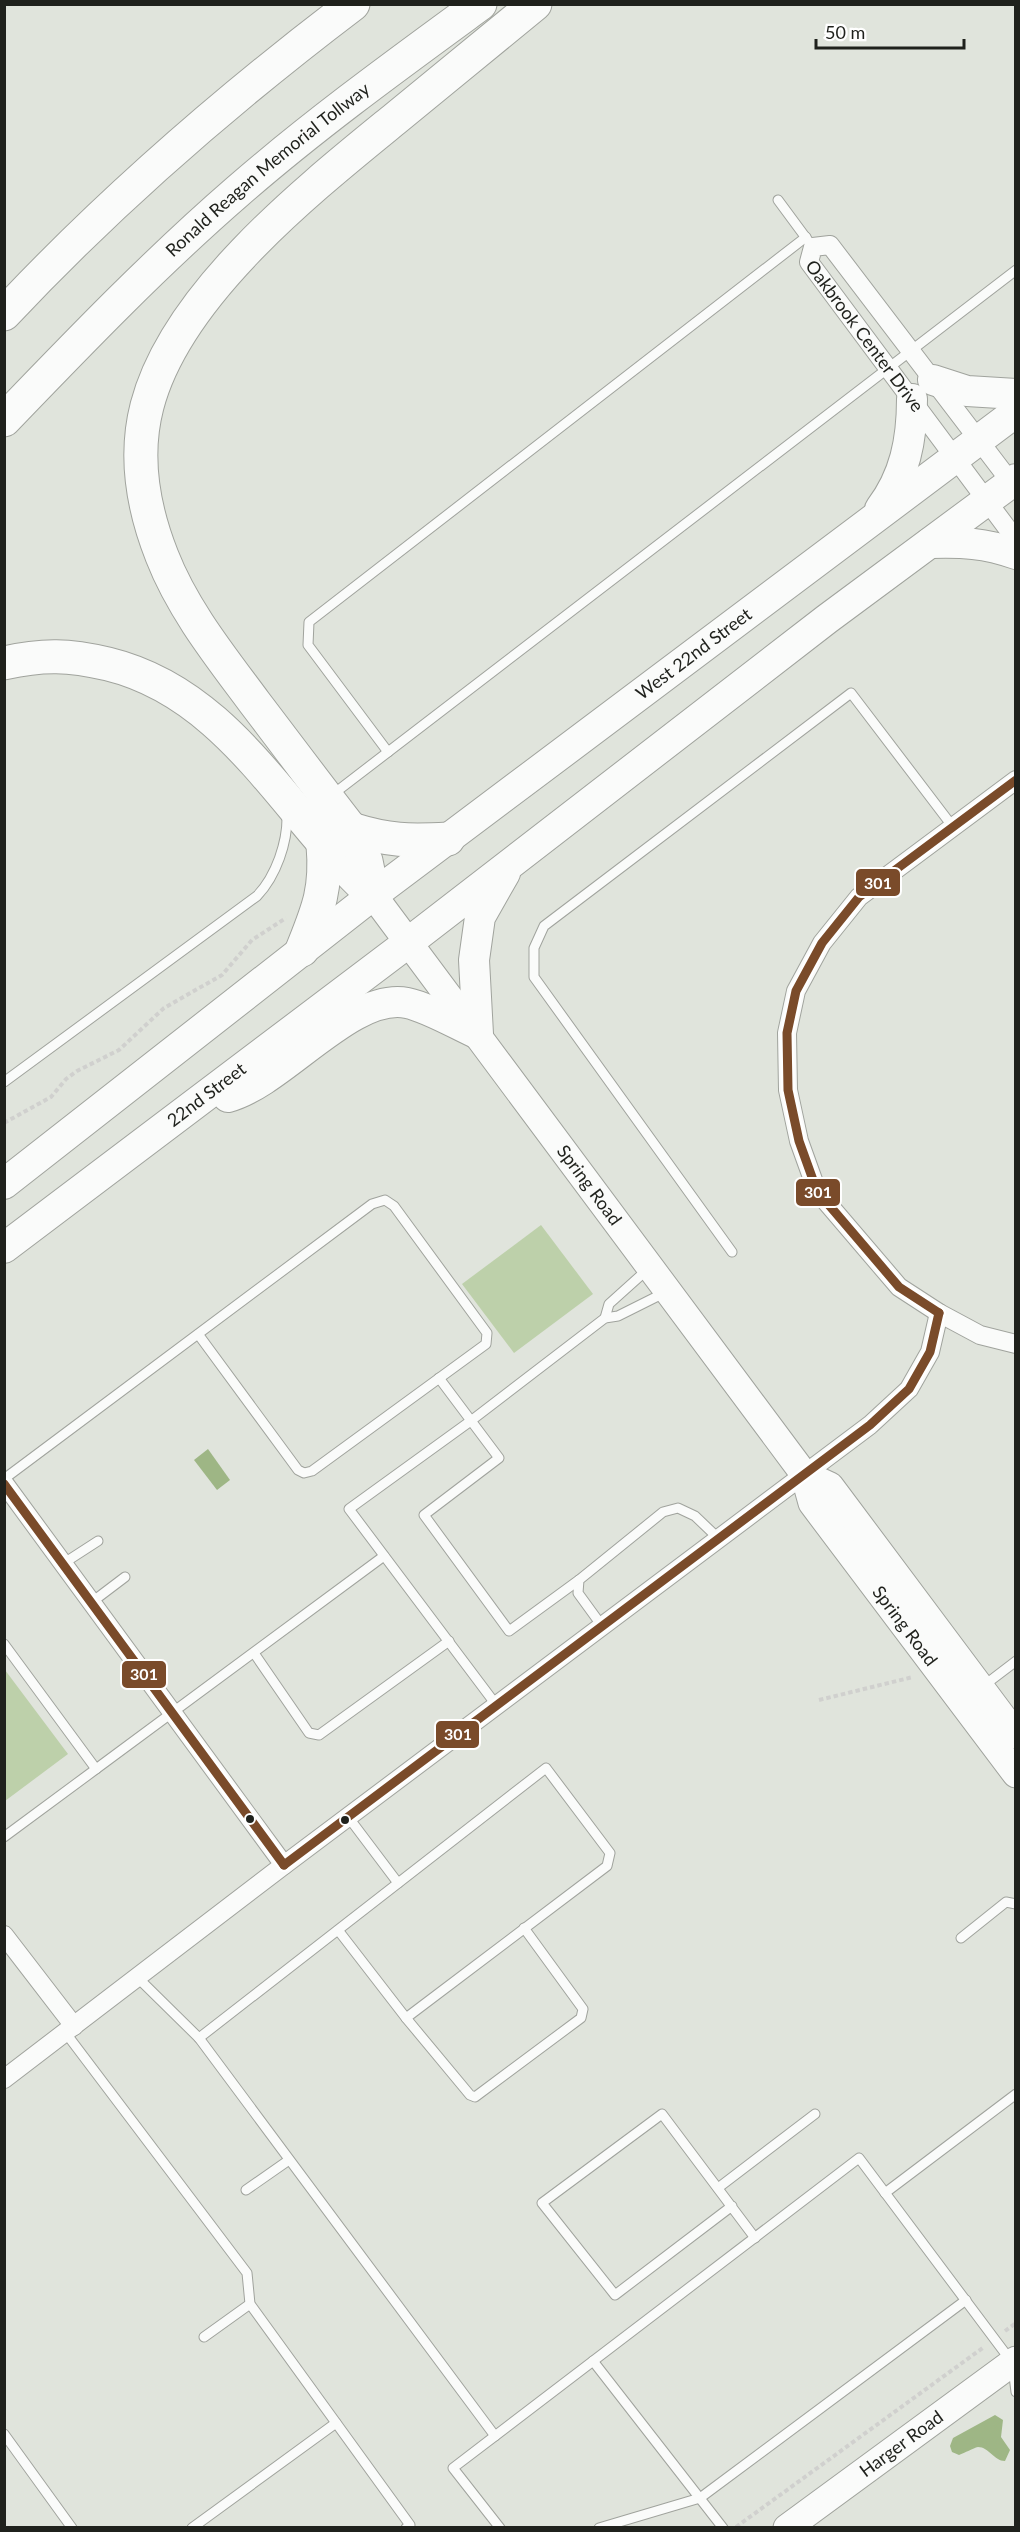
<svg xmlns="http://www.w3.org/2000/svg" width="1020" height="2532" font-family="Lato,sans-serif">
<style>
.green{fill:#bdd0aa}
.water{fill:#9eb685}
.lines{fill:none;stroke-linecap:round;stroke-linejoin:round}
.lane-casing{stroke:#a0a39d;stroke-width:11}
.street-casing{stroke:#a0a39d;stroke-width:20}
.secondary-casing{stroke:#a0a39d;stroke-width:29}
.primary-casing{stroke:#a0a39d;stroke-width:32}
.highway-casing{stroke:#a0a39d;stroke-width:35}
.path{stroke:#d0d0ce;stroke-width:4;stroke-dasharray:4.5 3;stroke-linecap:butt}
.lane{stroke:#fafbfa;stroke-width:9}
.street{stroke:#fafbfa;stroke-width:18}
.secondary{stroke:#fafbfa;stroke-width:27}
.primary{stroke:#fafbfa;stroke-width:30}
.highway{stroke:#fafbfa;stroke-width:33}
.bus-1-casing{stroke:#fff;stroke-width:14}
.bus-1{stroke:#7a4b2a;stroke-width:9}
.bus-dot{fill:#1f211c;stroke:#fff;stroke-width:2}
.labels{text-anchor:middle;stroke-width:4.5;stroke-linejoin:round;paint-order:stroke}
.street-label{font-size:18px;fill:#1f211c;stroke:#fff}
.line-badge{stroke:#fff;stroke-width:2}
.badge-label{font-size:16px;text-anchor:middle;font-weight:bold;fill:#fff}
</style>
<rect width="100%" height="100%" fill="#e0e4dc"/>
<!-- green -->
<g class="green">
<path d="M 541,1225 L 593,1294 L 514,1353 L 462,1284 Z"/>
<path d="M 5,1670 L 68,1754 L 5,1801 Z"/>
</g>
<!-- water -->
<g class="water">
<path d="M 208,1449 L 230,1480 L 217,1490 L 194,1460 Z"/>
<path d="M 995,2415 L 1003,2420 L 1001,2437 L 1010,2450 L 1005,2461 C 994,2461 989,2447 978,2447 C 973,2448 965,2453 959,2455 L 952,2452 L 950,2446 L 953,2438 Z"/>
</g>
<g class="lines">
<defs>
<g id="lane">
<path d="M 778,200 L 809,242"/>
<path d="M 388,752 L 308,645 L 309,622 L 806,237"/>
<path d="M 332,795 L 1016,270"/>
<path d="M 4,1082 L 257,896 C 276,876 288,842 287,814"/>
<path d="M 732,1252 L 534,977 L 534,948 L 544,926 L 851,693 L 953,827"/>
<path d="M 605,1318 L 609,1304 L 648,1269"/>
<path d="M 439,1378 L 499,1458 L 424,1515 L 509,1631 L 579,1580"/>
<path d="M 4,1479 L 372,1204 L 385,1200 L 394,1206 L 487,1333 L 486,1344 L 312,1471 L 304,1473 L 298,1470 L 198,1334"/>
<path d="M 64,1563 L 98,1541"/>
<path d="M 92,1602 L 125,1577"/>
<path d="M 602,1626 L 578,1593 L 579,1580 L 663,1512 L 678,1508 L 695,1516 L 718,1538"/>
<path d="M 4,1644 L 96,1769 L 384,1556"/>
<path d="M 254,1653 L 309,1733 L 319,1735 L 449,1641"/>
<path d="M 982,1687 L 1016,1661"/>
<path d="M 497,1706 L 349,1509 L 472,1420 L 605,1318 L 618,1316 L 664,1293"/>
<path d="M 349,1818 L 398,1883"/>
<path d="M 4,1837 L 96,1769"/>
<path d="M 961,1938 L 1006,1902 L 1016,1904"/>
<path d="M 137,1977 L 199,2038 L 495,2436"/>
<path d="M 406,2018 L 470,2095 L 475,2097 L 581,2018 L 583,2009 L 524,1928"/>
<path d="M 65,2032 L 247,2273 L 250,2304 L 410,2525 L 406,2528"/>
<path d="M 199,2038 L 546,1768 L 610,1853 L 607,1866 L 406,2018 L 338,1930"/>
<path d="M 718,2188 L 815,2114"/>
<path d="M 246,2190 L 289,2160"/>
<path d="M 885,2193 L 1016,2094"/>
<path d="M 732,2206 L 615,2295 L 542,2203 L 662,2114 L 755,2238"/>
<path d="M 204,2337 L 250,2304"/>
<path d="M 593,2361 L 723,2528"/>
<path d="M 1013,2368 L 1016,2392"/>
<path d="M 4,2434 L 72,2528"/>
<path d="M 192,2528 L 336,2423"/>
<path d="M 500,2528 L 453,2468 L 859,2158 L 1011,2361"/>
<path d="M 599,2528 L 700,2498 L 966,2300"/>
</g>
<g id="street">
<path id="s1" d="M 1016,489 L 830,245 L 813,247 L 809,262 L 1016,540"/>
<path d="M 1016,780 L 859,897 L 822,943 L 796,991 L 787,1033 L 788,1090 L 799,1141 L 817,1191 L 899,1287 L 939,1313 L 980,1335 L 1016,1344"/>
<path d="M 4,1483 L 284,1865"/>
<path d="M 4,1935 L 74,2026"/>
<path d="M 4,2079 L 284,1865 L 870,1425 L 909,1389 L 930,1352 L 939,1313"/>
</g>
<g id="secondary">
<path id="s2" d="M 373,895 L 804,1474 L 812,1503 L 1016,1774"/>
<path d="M 804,1474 L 830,1486 L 1016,1735"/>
<path id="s3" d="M 787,2528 L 1016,2360"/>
</g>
<g id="primary">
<path d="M 933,380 L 967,391 L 1016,394"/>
<path d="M 880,509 C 905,476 912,440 912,399"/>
<path d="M 930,543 C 962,542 985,543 1016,554"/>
<path d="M 228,1097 C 283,1082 351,992 407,1003 C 427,1007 458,1025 478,1034 L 474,960 L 480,917 L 505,873"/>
<path id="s4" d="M 4,1184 L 373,895 L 1016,412"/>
<path id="s5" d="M 4,1248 L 409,942 L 827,619 L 1016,479"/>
</g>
<g id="highway">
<path d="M 4,314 C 111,200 229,98 353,4"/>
<path id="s6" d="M 4,420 C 80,341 156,262 238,191 C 315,124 398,64 480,4"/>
<path d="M 4,663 C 44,654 69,655 108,664 C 231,694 286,816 373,895"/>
<path d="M 351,829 C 389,841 409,841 448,839"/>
<path d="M 373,895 L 366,861 L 351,829 C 319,788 287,745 255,703 C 221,657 183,610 162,556 C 143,508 134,456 147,406 C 176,294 309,189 396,118 C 442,80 489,42 535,4"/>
<path d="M 302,950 C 318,910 327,890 323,845"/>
</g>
</defs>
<!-- lane casing -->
<use href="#lane" class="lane-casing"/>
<!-- street casing -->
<use href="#street" class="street-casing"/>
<!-- secondary casing -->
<use href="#secondary" class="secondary-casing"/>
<!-- primary casing -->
<use href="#primary" class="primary-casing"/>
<!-- highway casing -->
<use href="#highway" class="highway-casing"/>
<!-- path -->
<g class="path">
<path d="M 4,1123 L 51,1097 L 66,1079 L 77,1071 L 119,1050 L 164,1008 L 222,975 L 252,940 L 286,918"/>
<path d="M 819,1700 L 913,1677"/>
<path d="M 1005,2331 L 1016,2323"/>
<path d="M 736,2527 L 984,2347"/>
</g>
<!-- lane -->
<use href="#lane" class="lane"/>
<!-- street -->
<use href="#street" class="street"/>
<!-- secondary -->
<use href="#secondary" class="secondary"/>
<!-- primary -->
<use href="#primary" class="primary"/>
<!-- highway -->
<use href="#highway" class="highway"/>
<defs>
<g id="bus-1">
<path d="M 939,1313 L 899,1287 L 817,1191 L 799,1141 L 788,1090 L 787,1033 L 796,991 L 822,943 L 859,897 L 1016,780"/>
<path d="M 4,1484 L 284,1865"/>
<path d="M 284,1865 L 870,1425 L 909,1389 L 930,1352 L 939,1313"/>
</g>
</defs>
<!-- bus-1 casing -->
<use href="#bus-1" class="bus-1-casing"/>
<!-- bus-1 -->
<use href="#bus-1" class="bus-1"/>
</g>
<!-- markers -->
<g class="bus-dot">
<circle cx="250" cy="1819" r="5"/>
<circle cx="345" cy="1820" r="5"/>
</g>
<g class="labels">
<!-- street labels -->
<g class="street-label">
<text dy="6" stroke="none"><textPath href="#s6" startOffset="364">Ronald Reagan Memorial Tollway</textPath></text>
<text dy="6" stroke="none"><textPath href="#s1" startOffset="432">Oakbrook Center Drive</textPath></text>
<text dy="6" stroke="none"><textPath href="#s4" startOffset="870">West 22nd Street</textPath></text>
<text dy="6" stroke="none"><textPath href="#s5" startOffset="254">22nd Street</textPath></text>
<text dy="6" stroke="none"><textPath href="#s2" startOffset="362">Spring Road</textPath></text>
<text dy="6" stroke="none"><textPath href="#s2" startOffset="906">Spring Road</textPath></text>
<text dy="6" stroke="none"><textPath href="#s3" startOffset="142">Harger Road</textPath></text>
</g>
</g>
<g class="line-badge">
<rect x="855" y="868" width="46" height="29" rx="6" fill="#7a4b2a"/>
<rect x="795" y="1178" width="46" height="29" rx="6" fill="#7a4b2a"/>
<rect x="121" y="1660" width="46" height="29" rx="6" fill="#7a4b2a"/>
<rect x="435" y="1720" width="45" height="29" rx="6" fill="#7a4b2a"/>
</g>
<g class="badge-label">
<text x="878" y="889">301</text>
<text x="818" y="1198">301</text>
<text x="144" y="1680">301</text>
<text x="458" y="1740">301</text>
</g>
<!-- border -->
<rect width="1020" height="2532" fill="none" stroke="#1f211c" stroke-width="12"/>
<!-- scale -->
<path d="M816 39v9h148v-9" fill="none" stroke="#1f211c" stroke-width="3"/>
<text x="825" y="39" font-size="18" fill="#1f211c" stroke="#ffffff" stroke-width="4.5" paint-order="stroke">50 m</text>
</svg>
